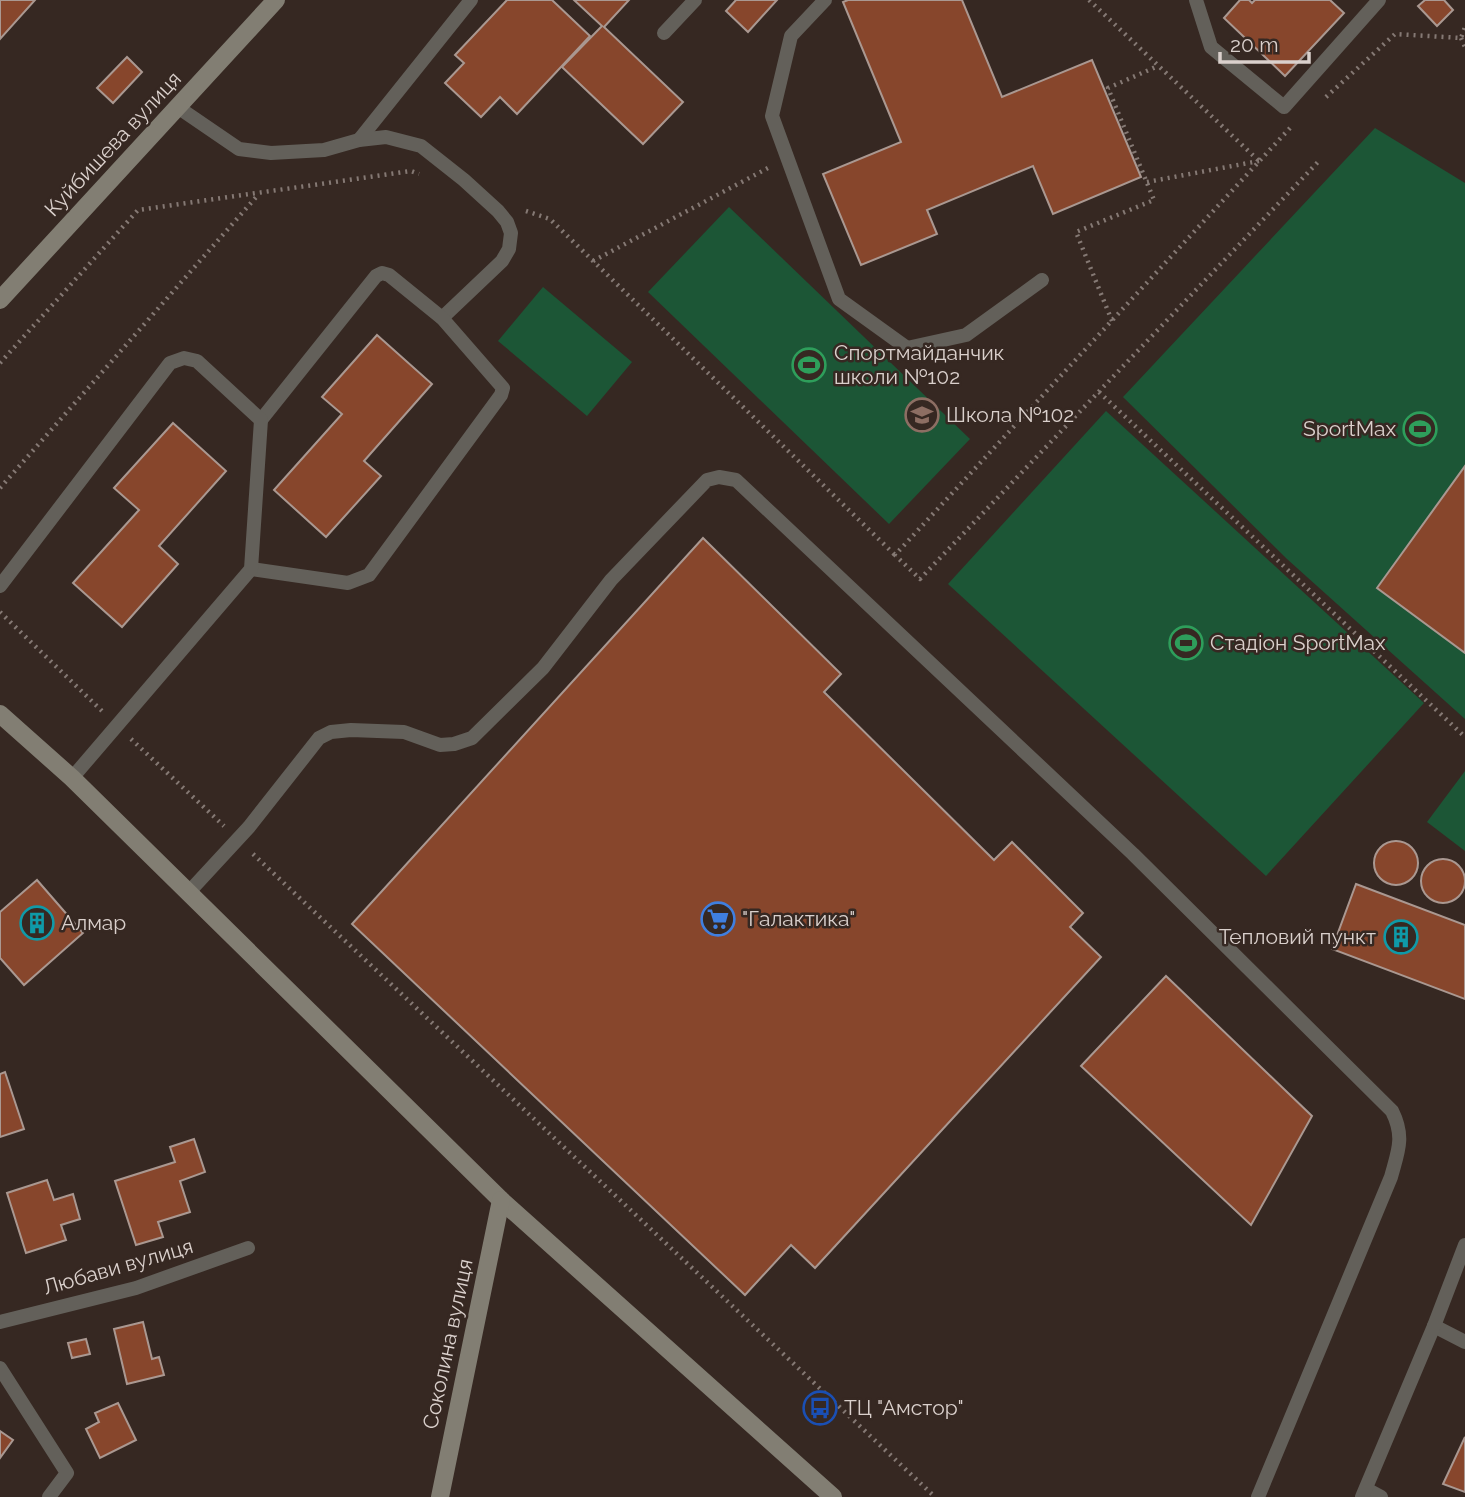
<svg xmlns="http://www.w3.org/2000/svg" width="1465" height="1497" font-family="Raleway,sans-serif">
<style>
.green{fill:#1c5636}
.building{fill:#87462c;stroke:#aa9891;stroke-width:2}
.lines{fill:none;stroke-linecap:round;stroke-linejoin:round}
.path{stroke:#857974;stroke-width:4.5;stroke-dasharray:2 5;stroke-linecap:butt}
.lane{stroke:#63605a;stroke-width:14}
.secondary{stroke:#827e73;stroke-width:18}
.labels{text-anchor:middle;stroke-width:5;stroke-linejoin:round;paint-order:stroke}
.street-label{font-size:21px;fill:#dad0cc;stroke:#362822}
.poi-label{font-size:21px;fill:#dad0cc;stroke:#362822;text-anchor:start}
</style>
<rect width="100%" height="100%" fill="#362822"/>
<!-- green -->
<g class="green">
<path d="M 1375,128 L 1465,183 L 1465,719 L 1287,559 L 1123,397 Z"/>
<path d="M 729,207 L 970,439 L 889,524 L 648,292 Z"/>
<path d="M 543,287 L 632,362 L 587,416 L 498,341 Z"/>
<path d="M 1106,411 L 1424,703 L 1266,876 L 948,584 Z"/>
<path d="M 1465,771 L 1465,851 L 1427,822 Z"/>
</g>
<!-- building -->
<g class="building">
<path d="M 0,0 L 35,0 L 0,39 Z"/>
<path d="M 507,0 L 552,0 L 590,36 L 517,114 L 500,97 L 481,117 L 445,83 L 464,63 L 455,55 Z"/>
<path d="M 574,0 L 629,0 L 604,27 L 683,102 L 643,144 L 562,67 L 602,26 Z"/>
<path d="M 736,0 L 777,0 L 748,32 L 726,11 Z"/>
<path d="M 848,0 L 962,0 L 1002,97 L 1092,60 L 1141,177 L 1053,214 L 1033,166 L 927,210 L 937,234 L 861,265 L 823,174 L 901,142 L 843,2 Z"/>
<path d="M 1240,0 L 1249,0 L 1252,3 L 1255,0 L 1330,0 L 1344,13 L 1285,76 L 1224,18 Z"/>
<path d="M 1425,0 L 1444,0 L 1453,10 L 1437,26 L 1418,6 Z"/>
<path d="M 127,57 L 142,72 L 113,103 L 97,88 Z"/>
<path d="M 377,335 L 432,384 L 364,461 L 381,476 L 326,537 L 274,490 L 342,414 L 322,397 Z"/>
<path d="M 173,423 L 226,471 L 159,546 L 178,564 L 122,627 L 73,583 L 139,510 L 114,488 Z"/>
<path d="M 1465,466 L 1465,653 L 1377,588 Z"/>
<path d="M 703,538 L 841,674 L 824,692 L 994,860 L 1012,842 L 1083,913 L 1070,927 L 1101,957 L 815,1268 L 791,1245 L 745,1295 L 352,924 Z"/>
<circle cx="1396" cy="863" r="22"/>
<circle cx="1443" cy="881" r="22"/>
<path d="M 37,880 L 83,933 L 24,985 L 0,958 L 0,912 Z"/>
<path d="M 1356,884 L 1465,925 L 1465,999 L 1332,949 Z"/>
<path d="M 1166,976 L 1312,1116 L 1251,1225 L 1081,1066 Z"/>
<path d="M 5,1072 L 24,1129 L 0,1137 L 0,1074 Z"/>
<path d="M 194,1139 L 205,1172 L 180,1181 L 190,1212 L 158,1222 L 163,1237 L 136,1245 L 115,1181 L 175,1162 L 170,1147 Z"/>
<path d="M 47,1180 L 54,1200 L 73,1194 L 80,1219 L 61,1225 L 66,1240 L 26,1253 L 7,1193 Z"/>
<path d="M 143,1322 L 152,1359 L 159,1357 L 164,1375 L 127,1384 L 114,1329 Z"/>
<path d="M 86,1339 L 90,1354 L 72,1358 L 68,1343 Z"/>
<path d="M 118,1403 L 136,1440 L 100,1458 L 86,1429 L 99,1422 L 95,1413 Z"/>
<path d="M 0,1431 L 13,1440 L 0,1458 Z"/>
<path d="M 1465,1437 L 1465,1492 L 1443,1484 Z"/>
</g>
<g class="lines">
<!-- path -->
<g class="path">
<path d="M 1089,0 L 1259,161"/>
<path d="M 1461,38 L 1465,47"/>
<path d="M 1326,97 L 1395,34 L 1461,38 L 1465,27"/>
<path d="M 1290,128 L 895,555 L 920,579 L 1318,162"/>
<path d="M 1147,182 L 1259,161"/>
<path d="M 526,211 L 550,219 L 895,555"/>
<path d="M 593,261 L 768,168"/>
<path d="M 1112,321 L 1076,232 L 1154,200 L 1108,88 L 1158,66"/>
<path d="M 0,363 L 138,210 L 411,171 L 419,174"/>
<path d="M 1099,392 L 1465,737"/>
<path d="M 0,488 L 258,195"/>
<path d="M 0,612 L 102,711"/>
<path d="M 131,739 L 224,826"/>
<path d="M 253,854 L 935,1497"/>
</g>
<!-- lane -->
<g class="lane">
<path d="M 825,0 L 791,36 L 772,116 L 839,299 L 907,348 L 966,335 L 1042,280"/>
<path d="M 1196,0 L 1211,47 L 1284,107 L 1379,0"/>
<path d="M 664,33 L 695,0"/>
<path d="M 179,108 L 239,149 L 271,153 L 324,150 L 359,140 L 386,137 L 421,146 L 464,180 L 498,211 L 507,222 L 511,233 L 509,249 L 502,261 L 442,318"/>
<path d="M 359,140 L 471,0"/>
<path d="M 251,569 L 348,583 L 369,575 L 501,395 L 503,388 L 442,318 L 389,275 L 382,273 L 376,276 L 261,420"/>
<path d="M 0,586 L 170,363 L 184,358 L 197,361 L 261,420 L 251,569 L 72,778"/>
<path d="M 188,893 L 249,827 L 319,738 L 331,732 L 351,730 L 404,732 L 440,745 L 454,744 L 472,738 L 543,668 L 611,580 L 707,480 L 719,477 L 736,480 L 1133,854 L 1392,1111 C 1405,1137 1398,1151 1391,1177 L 1258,1497"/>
<path d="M 0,1322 L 136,1288 L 248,1248"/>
<path d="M 1434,1326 L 1465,1342"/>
<path d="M 0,1368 L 67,1473 L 49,1497"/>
<path d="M 1366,1489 L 1381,1497"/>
<path d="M 1362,1497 L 1434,1326 L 1465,1245"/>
</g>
<!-- secondary -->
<g class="secondary">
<path d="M 0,300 L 276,0"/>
<path d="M 0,714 L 72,778 L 501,1200 L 833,1497"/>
<path d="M 440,1497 L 501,1200"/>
</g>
</g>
<!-- icons -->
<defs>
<symbol id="stadium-ring" viewBox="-11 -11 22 22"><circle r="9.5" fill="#362822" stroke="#2e9e5b" stroke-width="1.5"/><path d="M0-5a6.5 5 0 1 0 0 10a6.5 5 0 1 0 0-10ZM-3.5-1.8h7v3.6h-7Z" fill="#2e9e5b"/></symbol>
<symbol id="school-ring" viewBox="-11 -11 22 22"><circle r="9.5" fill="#362822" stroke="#8d6e63" stroke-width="1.5"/><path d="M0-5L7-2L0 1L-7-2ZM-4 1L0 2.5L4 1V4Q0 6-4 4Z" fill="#8d6e63"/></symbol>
<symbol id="supermarket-ring" viewBox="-11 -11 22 22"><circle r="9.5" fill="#362822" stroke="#3f7fe0" stroke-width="1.5"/><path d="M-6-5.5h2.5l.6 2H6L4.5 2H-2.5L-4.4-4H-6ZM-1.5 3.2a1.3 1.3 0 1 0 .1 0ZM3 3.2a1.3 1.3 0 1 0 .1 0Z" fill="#3f7fe0"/></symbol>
<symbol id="building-ring" viewBox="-11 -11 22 22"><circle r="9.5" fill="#362822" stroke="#0f9aa8" stroke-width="1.5"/><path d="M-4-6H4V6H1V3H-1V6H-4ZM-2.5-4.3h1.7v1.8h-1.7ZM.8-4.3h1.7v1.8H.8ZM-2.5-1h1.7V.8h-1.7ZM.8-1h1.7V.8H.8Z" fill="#0f9aa8"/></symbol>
<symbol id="bus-ring" viewBox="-11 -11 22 22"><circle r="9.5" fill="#362822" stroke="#1a4fb4" stroke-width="1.5"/><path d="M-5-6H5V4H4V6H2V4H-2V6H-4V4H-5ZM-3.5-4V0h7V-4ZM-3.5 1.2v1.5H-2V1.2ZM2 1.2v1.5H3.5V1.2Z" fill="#1a4fb4"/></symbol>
</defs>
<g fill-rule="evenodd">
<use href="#stadium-ring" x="790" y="346" width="38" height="38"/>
<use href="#school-ring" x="903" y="396" width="38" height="38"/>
<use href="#stadium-ring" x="1401" y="410" width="38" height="38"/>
<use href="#stadium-ring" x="1167" y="624" width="38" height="38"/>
<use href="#supermarket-ring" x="699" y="900" width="38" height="38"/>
<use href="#building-ring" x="18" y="904" width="38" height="38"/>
<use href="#building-ring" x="1382" y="918" width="38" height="38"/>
<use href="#bus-ring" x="801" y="1389" width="38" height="38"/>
</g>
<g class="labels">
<!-- street labels -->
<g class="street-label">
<text transform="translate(113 144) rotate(-47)" y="7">Куйбишева вулиця</text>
<text transform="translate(118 1267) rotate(-16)" y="7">Любави вулиця</text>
<text transform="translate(448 1344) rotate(-78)" y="7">Соколина вулиця</text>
</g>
<!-- poi labels -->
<g class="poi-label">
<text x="834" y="360">Спортмайданчик<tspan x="834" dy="24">школи №102</tspan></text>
<text x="946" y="422">Школа №102</text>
<text x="1396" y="436" text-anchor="end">SportMax</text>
<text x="1210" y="650">Стадіон SportMax</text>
<text x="742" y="926">"Галактика"</text>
<text x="61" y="930">Алмар</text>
<text x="1376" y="944" text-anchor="end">Тепловий пункт</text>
<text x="844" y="1415">ТЦ "Амстор"</text>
</g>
</g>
<!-- scale -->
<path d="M1220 52v10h89v-10" fill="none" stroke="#dad0cc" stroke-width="3.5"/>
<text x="1230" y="52" font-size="21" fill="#dad0cc" stroke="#362822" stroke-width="5" paint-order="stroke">20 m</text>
</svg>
